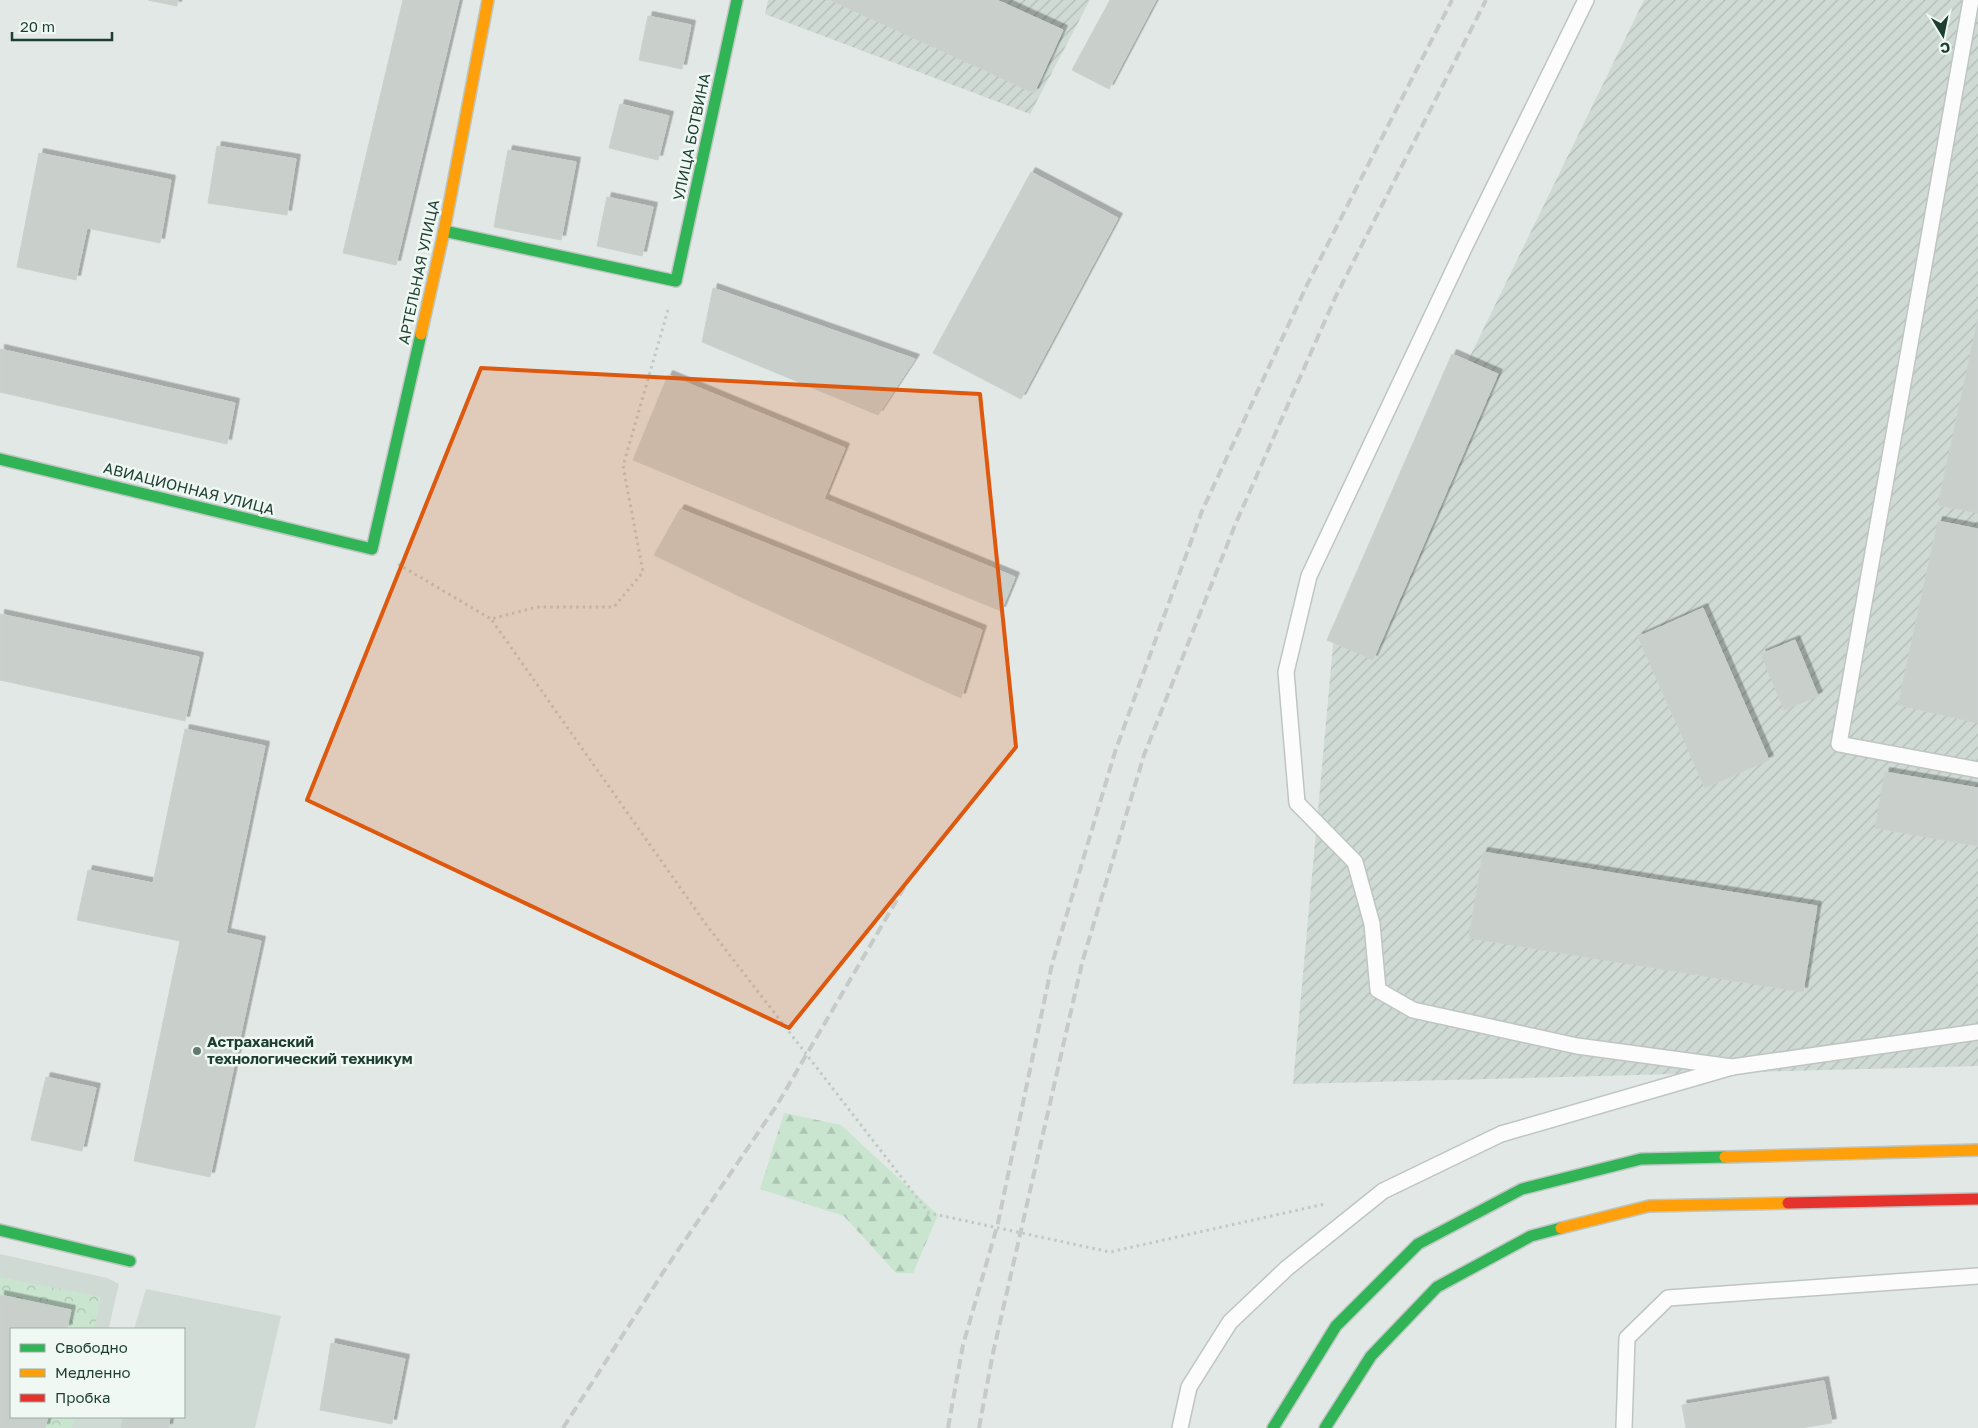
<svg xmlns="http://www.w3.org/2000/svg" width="1978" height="1428" font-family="'Golos Text',sans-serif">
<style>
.built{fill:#cfdad5}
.industrial{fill:url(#industrial-furrows)}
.forest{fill:url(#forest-firs)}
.park{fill:url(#park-crowns)}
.building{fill:#c9d0cc;stroke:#cad1ce;filter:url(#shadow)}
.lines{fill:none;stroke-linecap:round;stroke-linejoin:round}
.lane-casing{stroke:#bfc5c2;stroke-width:18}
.fast-casing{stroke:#bdc6c2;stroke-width:14}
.slow-casing{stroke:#bdc6c2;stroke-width:14}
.jam-casing{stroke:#bdc6c2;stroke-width:14}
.path{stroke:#bfcac5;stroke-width:3;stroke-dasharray:2.5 4;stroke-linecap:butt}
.lane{stroke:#fbfcfb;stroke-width:15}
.fast{stroke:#30b455;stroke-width:11}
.slow{stroke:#ff9f0a;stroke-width:11}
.jam{stroke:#e5322d;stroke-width:11}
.rail{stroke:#c6cac9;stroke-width:4;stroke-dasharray:10 5;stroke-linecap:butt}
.marked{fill:#de580e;fill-opacity:0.2;stroke:#de580e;stroke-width:4;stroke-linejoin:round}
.poi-dot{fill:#637a71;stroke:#eff8f3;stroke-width:2}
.labels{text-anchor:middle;stroke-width:5;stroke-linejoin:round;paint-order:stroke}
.street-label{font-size:15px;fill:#1e3e33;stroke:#eff8f3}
.poi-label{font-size:15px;font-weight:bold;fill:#1e3e33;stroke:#eff8f3;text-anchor:start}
</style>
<defs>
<pattern id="industrial-furrows" width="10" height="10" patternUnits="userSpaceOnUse" patternTransform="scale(1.25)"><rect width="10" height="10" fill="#cfdad5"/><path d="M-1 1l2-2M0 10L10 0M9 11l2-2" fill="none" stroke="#b1bcb7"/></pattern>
<pattern id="forest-firs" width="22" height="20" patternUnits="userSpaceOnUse" patternTransform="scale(1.25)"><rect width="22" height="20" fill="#c9e4cf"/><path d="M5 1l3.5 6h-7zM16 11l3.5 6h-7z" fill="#acc5b2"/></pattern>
<pattern id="park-crowns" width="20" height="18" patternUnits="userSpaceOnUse" patternTransform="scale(1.25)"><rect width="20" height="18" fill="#c9e4cf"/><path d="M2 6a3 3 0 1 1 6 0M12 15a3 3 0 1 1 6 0" fill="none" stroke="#acc5b2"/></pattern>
<filter id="shadow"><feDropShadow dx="4.5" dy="-4.5" stdDeviation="0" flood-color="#0004"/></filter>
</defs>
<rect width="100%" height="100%" fill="#e2e8e5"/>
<!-- built -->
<path class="built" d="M 0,1254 L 107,1278 L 119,1284 L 109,1327 L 118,1329 L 11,1329 L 11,1417 L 184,1417 L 184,1329 L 134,1329 L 146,1289 L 281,1316 L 255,1428 L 0,1428 Z"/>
<!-- industrial -->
<g class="industrial">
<path d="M 768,0 L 1090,0 L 1030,114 L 765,14 Z"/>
<path d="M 1644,0 L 1978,0 L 1978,1066 L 1293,1084 L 1334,635 Z"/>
</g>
<!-- forest -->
<path class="forest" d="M 784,1113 L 841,1125 L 938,1215 L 913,1273 L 896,1273 L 844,1216 L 760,1189 Z"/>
<!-- park -->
<g class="park">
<path d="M 0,1277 L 101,1297 L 94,1329 L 67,1329 L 71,1310 L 0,1295 Z"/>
<path d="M 48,1417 L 75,1417 L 72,1428 L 45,1428 Z"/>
</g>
<!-- building -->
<g class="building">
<path d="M 148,0 L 178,0 L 177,6 Z"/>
<path d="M 403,0 L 459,0 L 396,265 L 343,253 Z"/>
<path d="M 830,0 L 997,0 L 1063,30 L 1034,93 Z"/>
<path d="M 1110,0 L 1156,0 L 1109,89 L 1072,70 Z"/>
<path d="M 648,16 L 691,25 L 682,69 L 639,60 Z"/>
<path d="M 620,104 L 669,116 L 658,160 L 609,148 Z"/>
<path d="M 217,146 L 296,159 L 287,215 L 208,203 Z"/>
<path d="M 508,150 L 576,162 L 561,240 L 494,227 Z"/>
<path d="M 39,153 L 171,180 L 160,243 L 87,228 L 76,280 L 17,267 Z"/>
<path d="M 1031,172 L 1118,218 L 1021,399 L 933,353 Z"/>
<path d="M 607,197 L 653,207 L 642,256 L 597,246 Z"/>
<path d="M 713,288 L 915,359 L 878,415 L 702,342 Z"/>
<path d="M 1978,319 L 1978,513 L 1938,505 Z"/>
<path d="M 0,349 L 235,403 L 227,444 L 0,392 Z"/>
<path d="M 1452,354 L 1498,374 L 1373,660 L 1327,640 Z"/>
<path d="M 668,375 L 845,448 L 824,499 L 1015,577 L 1001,611 L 633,460 Z"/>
<path d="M 680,509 L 982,630 L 961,698 L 743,598 L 654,555 Z"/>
<path d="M 1938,521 L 1978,529 L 1978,723 L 1898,705 Z"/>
<path d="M 1703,608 L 1769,760 L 1705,788 L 1638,637 Z"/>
<path d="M 0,614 L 199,657 L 185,721 L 0,680 Z"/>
<path d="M 1795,640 L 1818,696 L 1784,710 L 1761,654 Z"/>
<path d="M 185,729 L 265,746 L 226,933 L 261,941 L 210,1177 L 134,1161 L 180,941 L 77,920 L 88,870 L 153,883 Z"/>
<path d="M 1885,772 L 1978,788 L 1978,846 L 1875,828 Z"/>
<path d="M 1483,852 L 1817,906 L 1803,992 L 1469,938 Z"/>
<path d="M 46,1077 L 96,1088 L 82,1151 L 31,1140 Z"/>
<path d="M 0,1295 L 71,1310 L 67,1329 L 11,1329 L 11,1417 L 48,1417 L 45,1428 L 0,1428 Z"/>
<path d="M 331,1343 L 405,1359 L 392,1424 L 320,1410 Z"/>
<path d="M 1824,1381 L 1832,1423 L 1801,1428 L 1686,1428 L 1682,1405 Z"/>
<path d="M 123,1417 L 170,1417 L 168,1428 L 121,1428 Z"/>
</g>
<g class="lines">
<defs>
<g id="lane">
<path d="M 1586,0 L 1465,246 L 1309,576 L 1286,672 L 1297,803 L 1355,862 L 1372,924 L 1378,990 L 1413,1010 L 1577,1046 L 1732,1067"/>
<path d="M 1971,0 L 1839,744 L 1978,770"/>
<path d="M 1180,1428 L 1189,1387 L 1230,1322 L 1287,1268 L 1383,1191 L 1501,1134 L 1732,1067 L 1978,1032"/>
<path d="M 1624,1428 L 1627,1338 L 1668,1298 L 1978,1276"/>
</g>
<g id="fast">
<path d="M 444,231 L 676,281 L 737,0"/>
<path d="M 0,459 L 372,549 L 421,334"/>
<path d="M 0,1230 L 130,1261"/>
<path d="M 1273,1428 L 1336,1326 L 1418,1244 L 1522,1189 L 1641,1159 L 1725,1157"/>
<path d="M 1325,1428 L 1371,1356 L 1437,1287 L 1531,1236 L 1561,1228"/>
</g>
<g id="slow">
<path d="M 421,334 L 444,231 L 488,0"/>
<path d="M 1725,1157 L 1978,1150"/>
<path d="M 1561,1228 L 1649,1206 L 1788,1203"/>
</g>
<path id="jam" d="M 1788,1203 L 1978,1199"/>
</defs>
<!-- lane casing -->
<use href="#lane" class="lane-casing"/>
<!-- fast casing -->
<use href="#fast" class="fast-casing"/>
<!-- slow casing -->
<use href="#slow" class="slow-casing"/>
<!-- jam casing -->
<use href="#jam" class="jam-casing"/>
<!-- path -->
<g class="path">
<path d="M 668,310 L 623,466 L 643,572 L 614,607 L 537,607 L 491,619 L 705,923 L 929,1213 L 1110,1252 L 1325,1204"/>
<path d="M 398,564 L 491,619"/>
</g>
<!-- lane -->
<use href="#lane" class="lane"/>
<!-- fast -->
<use href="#fast" class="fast"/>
<!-- slow -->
<use href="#slow" class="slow"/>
<!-- jam -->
<use href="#jam" class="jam"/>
<!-- rail -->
<g class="rail">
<path d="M 563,1428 L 664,1271 L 777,1105 L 909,879"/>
<path d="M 948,1428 L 963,1345 L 998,1223 L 1052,964 L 1115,752 L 1202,511 L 1307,285 L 1452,0"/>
<path d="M 979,1428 L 993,1353 L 1082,963 L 1144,755 L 1235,525 L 1335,298 L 1486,0"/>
</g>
</g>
<!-- marked area -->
<path class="marked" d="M 481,368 L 980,394 L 1016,747 L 789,1028 L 307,800 Z"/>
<!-- markers -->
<circle class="poi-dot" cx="197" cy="1051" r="5"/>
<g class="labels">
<!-- street labels -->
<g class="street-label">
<text transform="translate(692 137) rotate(-78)" y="5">УЛИЦА БОТВИНА</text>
<text transform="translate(419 272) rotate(-78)" y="5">АРТЕЛЬНАЯ УЛИЦА</text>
<text transform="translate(189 489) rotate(14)" y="5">АВИАЦИОННАЯ УЛИЦА</text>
</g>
<!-- poi labels -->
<g class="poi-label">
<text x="207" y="1047">Астраханский<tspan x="207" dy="17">технологический техникум</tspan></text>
</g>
</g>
<!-- legend -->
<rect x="10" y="1328" width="175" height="90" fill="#eff8f3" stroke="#9baea6"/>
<rect x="20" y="1344" width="25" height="8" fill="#30b455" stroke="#9baea6"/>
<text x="55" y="1353" font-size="15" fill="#1e3e33">Свободно</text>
<rect x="20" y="1369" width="25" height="8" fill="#ff9f0a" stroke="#9baea6"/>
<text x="55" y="1378" font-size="15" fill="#1e3e33">Медленно</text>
<rect x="20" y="1394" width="25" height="8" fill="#e5322d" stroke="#9baea6"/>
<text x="55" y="1403" font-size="15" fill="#1e3e33">Пробка</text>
<!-- north arrow -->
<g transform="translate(1943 35) rotate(170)" stroke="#eff8f3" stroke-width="4" paint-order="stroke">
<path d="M0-4L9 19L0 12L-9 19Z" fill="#1e3e33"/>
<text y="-8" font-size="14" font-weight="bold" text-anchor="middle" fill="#1e3e33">С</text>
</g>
<!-- scale -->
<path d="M12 32v8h100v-8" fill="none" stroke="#1e3e33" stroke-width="2.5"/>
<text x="20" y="32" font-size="15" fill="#1e3e33" stroke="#eff8f3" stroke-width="4" paint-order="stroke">20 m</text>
</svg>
